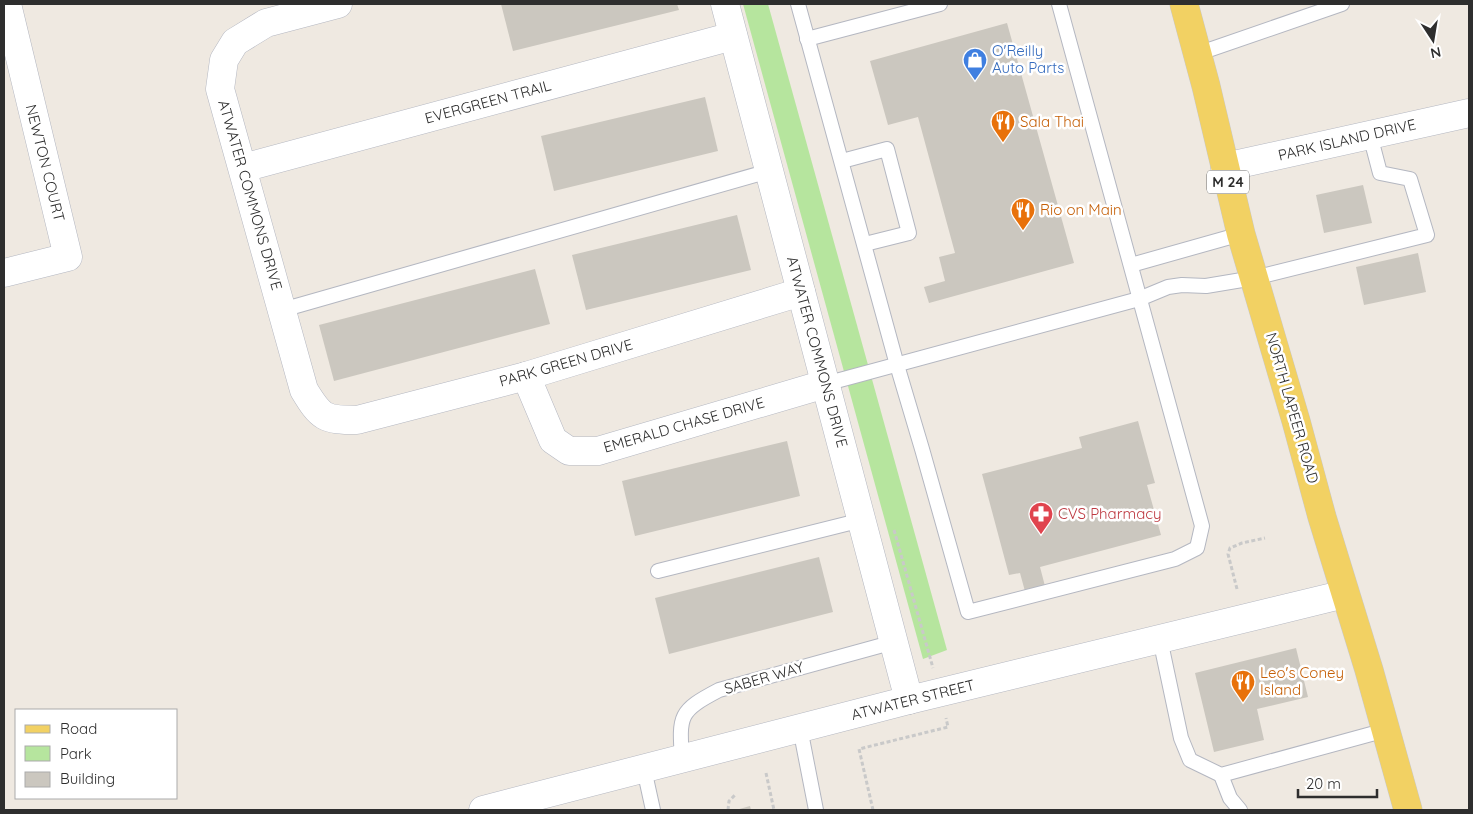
<svg xmlns="http://www.w3.org/2000/svg" width="1473" height="814" font-family="Quicksand,sans-serif">
<style>
.green{fill:#b6e59e}
.building{fill:#cbc7bf}
.lines{fill:none;stroke-linecap:round;stroke-linejoin:round}
.lane-casing{stroke:#b4b7c1;stroke-width:16}
.street-casing{stroke:#b4b7c1;stroke-width:29}
.primary-casing{stroke:#c9c9c9;stroke-width:29}
.path{stroke:#c9c9c9;stroke-width:3;stroke-dasharray:4 2.5;stroke-linecap:butt}
.lane{stroke:#fff;stroke-width:14}
.street{stroke:#fff;stroke-width:28}
.primary{stroke:#f2d163;stroke-width:28}
.labels{text-anchor:middle;stroke-width:5;stroke-linejoin:round;paint-order:stroke}
.shield{fill:#fff;stroke:#6d6d6d;stroke-width:1}
.shield-label{font-size:14px;font-weight:bold;fill:#2e2e2e}
.shop-label{font-size:15px;fill:#366cbe;stroke:#fff;text-anchor:start}
.street-label{font-size:15px;fill:#2e2e2e;stroke:#fff}
.food-label{font-size:15px;fill:#c56008;stroke:#fff;text-anchor:start}
.health-label{font-size:15px;fill:#be3a42;stroke:#fff;text-anchor:start}
</style>
<rect width="100%" height="100%" fill="#efe9e1"/>
<!-- green -->
<path class="green" d="M 743,4 L 768,4 L 947,650 L 923,659 Z"/>
<!-- building -->
<g class="building">
<path d="M 501,4 L 677,4 L 679,10 L 513,51 Z"/>
<path d="M 1007,23 L 1074,263 L 929,303 L 924,287 L 945,281 L 939,257 L 955,253 L 918,117 L 888,125 L 870,61 Z"/>
<path d="M 705,97 L 718,151 L 554,191 L 541,136 Z"/>
<path d="M 1363,185 L 1372,223 L 1324,233 L 1316,195 Z"/>
<path d="M 737,215 L 751,270 L 586,310 L 572,255 Z"/>
<path d="M 1418,253 L 1426,292 L 1364,305 L 1356,267 Z"/>
<path d="M 535,269 L 550,324 L 334,381 L 319,325 Z"/>
<path d="M 1138,421 L 1155,483 L 1147,485 L 1161,535 L 1040,567 L 1046,590 L 1026,595 L 1020,573 L 1009,575 L 982,474 L 1082,448 L 1079,437 Z"/>
<path d="M 787,441 L 800,496 L 635,536 L 622,481 Z"/>
<path d="M 819,557 L 833,612 L 669,654 L 655,598 Z"/>
<path d="M 1296,648 L 1308,697 L 1257,709 L 1264,740 L 1214,752 L 1195,673 Z"/>
<path d="M 750,806 L 751,810 L 736,810 Z"/>
</g>
<g class="lines">
<defs>
<g id="lane">
<path d="M 798,4 L 897,365 L 922,449 L 968,612 L 1175,559 L 1197,548 L 1202,526 L 1059,4"/>
<path d="M 807,39 L 940,4"/>
<path d="M 1197,54 L 1342,4"/>
<path d="M 842,161 L 887,149 L 909,233 L 865,244"/>
<path d="M 1131,265 L 1241,234"/>
<path d="M 282,310 L 769,171"/>
<path d="M 825,384 L 1139,299 L 1168,287 L 1182,285 L 1206,286 L 1254,278 L 1427,235 L 1410,179 L 1380,173 L 1370,135"/>
<path d="M 658,571 L 862,520"/>
<path d="M 1160,639 L 1181,738 L 1190,760 L 1221,775 L 1386,730"/>
<path d="M 800,728 L 816,810"/>
<path d="M 682,759 C 679,715 679,711 719,690 L 894,642"/>
<path d="M 644,769 L 653,810"/>
<path d="M 1221,775 L 1230,798 L 1240,810"/>
</g>
<g id="street">
<path d="M 338,4 L 266,23 L 235,42 L 224,60 L 220,89 L 304,390 C 321,418 324,420 357,420 L 526,376 L 801,292"/>
<path d="M 725,4 L 909,700"/>
<path d="M 1225,167 L 1469,113"/>
<path d="M 243,168 L 733,36"/>
<path d="M 4,273 L 68,257 L 7,4"/>
<path d="M 526,376 L 553,440 L 569,451 L 598,451 L 825,384"/>
<path d="M 483,810 L 909,700 L 1345,594"/>
</g>
<path id="primary" d="M 1184,4 L 1206,86 L 1241,234 L 1296,421 L 1322,517 L 1369,670 L 1408,810"/>
</defs>
<!-- lane casing -->
<use href="#lane" class="lane-casing"/>
<!-- street casing -->
<use href="#street" class="street-casing"/>
<!-- primary casing -->
<use href="#primary" class="primary-casing"/>
<!-- path -->
<g class="path">
<path d="M 894,530 L 933,668"/>
<path d="M 1237,589 L 1228,554 L 1230,548 L 1242,543 L 1265,538"/>
<path d="M 766,773 L 774,810"/>
<path d="M 728,810 L 729,801 L 735,795"/>
<path d="M 873,810 L 859,749 L 948,727 L 946,718"/>
</g>
<!-- lane -->
<use href="#lane" class="lane"/>
<!-- street -->
<use href="#street" class="street"/>
<!-- primary -->
<use href="#primary" class="primary"/>
</g>
<!-- icons -->
<defs>
<symbol id="shop-pin" viewBox="-11 -11 22 30"><path d="M0 17L-7.5 6A9.5 9.5 0 1 1 7.5 6Z" fill="#3f7fe0" stroke="#fff"/><path d="M-5-2.5h2.3a2.7 3.5 0 0 1 5.4 0H5L5.5 6h-11ZM-1.5-2.5h3a1.5 2.3 0 0 0-3 0Z" fill="#fff"/></symbol>
<symbol id="restaurant-pin" viewBox="-11 -11 22 30"><path d="M0 17L-7.5 6A9.5 9.5 0 1 1 7.5 6Z" fill="#e8710a" stroke="#fff"/><path d="M-5-6h1v4h1v-4h1v4h1v-4h1v5L-1.5 .5V6h-2V.5L-5-1ZM5-6V6H3V1.5H1.5Q1.5-4 5-6Z" fill="#fff"/></symbol>
<symbol id="pharmacy-pin" viewBox="-11 -11 22 30"><path d="M0 17L-7.5 6A9.5 9.5 0 1 1 7.5 6Z" fill="#e0444e" stroke="#fff"/><path d="M-2-6h4v4h4v4h-4v4h-4v-4h-4v-4h4Z" fill="#fff"/></symbol>
</defs>
<g fill-rule="evenodd">
<use href="#shop-pin" x="961" y="46" width="28" height="38"/>
<use href="#restaurant-pin" x="989" y="108" width="28" height="38"/>
<use href="#restaurant-pin" x="1009" y="196" width="28" height="38"/>
<use href="#pharmacy-pin" x="1027" y="500" width="28" height="38"/>
<use href="#restaurant-pin" x="1229" y="668" width="28" height="38"/>
</g>
<g class="labels">
<!-- shield labels -->
<rect class="shield" x="1207" y="170.5" width="42" height="23" rx="4"/>
<g class="shield-label">
<text x="1228" y="187">M 24</text>
</g>
<!-- shop labels -->
<g class="shop-label">
<text x="992" y="56">O'Reilly<tspan x="992" dy="17">Auto Parts</tspan></text>
</g>
<!-- street labels -->
<g class="street-label">
<text transform="translate(488 102) rotate(-15)" y="5">EVERGREEN TRAIL</text>
<text transform="translate(1347 140) rotate(-13)" y="5">PARK ISLAND DRIVE</text>
<text transform="translate(45 163) rotate(76)" y="5">NEWTON COURT</text>
<text transform="translate(250 195) rotate(74)" y="5">ATWATER COMMONS DRIVE</text>
<text transform="translate(817 352) rotate(75)" y="5">ATWATER COMMONS DRIVE</text>
<text transform="translate(566 363) rotate(-16)" y="5">PARK GREEN DRIVE</text>
<text transform="translate(1292 408) rotate(74)" y="5">NORTH LAPEER ROAD</text>
<text transform="translate(684 425) rotate(-16)" y="5">EMERALD CHASE DRIVE</text>
<text transform="translate(764 678) rotate(-16)" y="5">SABER WAY</text>
<text transform="translate(913 700) rotate(-14)" y="5">ATWATER STREET</text>
</g>
<!-- food labels -->
<g class="food-label">
<text x="1020" y="127">Sala Thai</text>
<text x="1040" y="215">Rio on Main</text>
<text x="1260" y="678">Leo's Coney<tspan x="1260" dy="17">Island</tspan></text>
</g>
<!-- health labels -->
<g class="health-label">
<text x="1058" y="519">CVS Pharmacy</text>
</g>
</g>
<!-- border -->
<rect width="1473" height="814" fill="none" stroke="#2e2e2e" stroke-width="10"/>
<!-- legend -->
<rect x="15" y="709" width="162" height="90" fill="#ffffff" stroke="#ababab"/>
<rect x="25" y="725" width="25" height="8" fill="#f2d163" stroke="#ababab"/>
<text x="60" y="734" font-size="15" fill="#2e2e2e">Road</text>
<rect x="25" y="746" width="25" height="15" fill="#b6e59e" stroke="#ababab"/>
<text x="60" y="759" font-size="15" fill="#2e2e2e">Park</text>
<rect x="25" y="772" width="25" height="15" fill="#cbc7bf" stroke="#ababab"/>
<text x="60" y="784" font-size="15" fill="#2e2e2e">Building</text>
<!-- north arrow -->
<g transform="translate(1433 40) rotate(168)" stroke="#ffffff" stroke-width="4" paint-order="stroke">
<path d="M0-4L9 19L0 12L-9 19Z" fill="#2e2e2e"/>
<text y="-8" font-size="14" font-weight="bold" text-anchor="middle" fill="#2e2e2e">N</text>
</g>
<!-- scale -->
<path d="M1298 789v8h79v-8" fill="none" stroke="#2e2e2e" stroke-width="2.5"/>
<text x="1306" y="789" font-size="15" fill="#2e2e2e" stroke="#ffffff" stroke-width="4" paint-order="stroke">20 m</text>
</svg>
